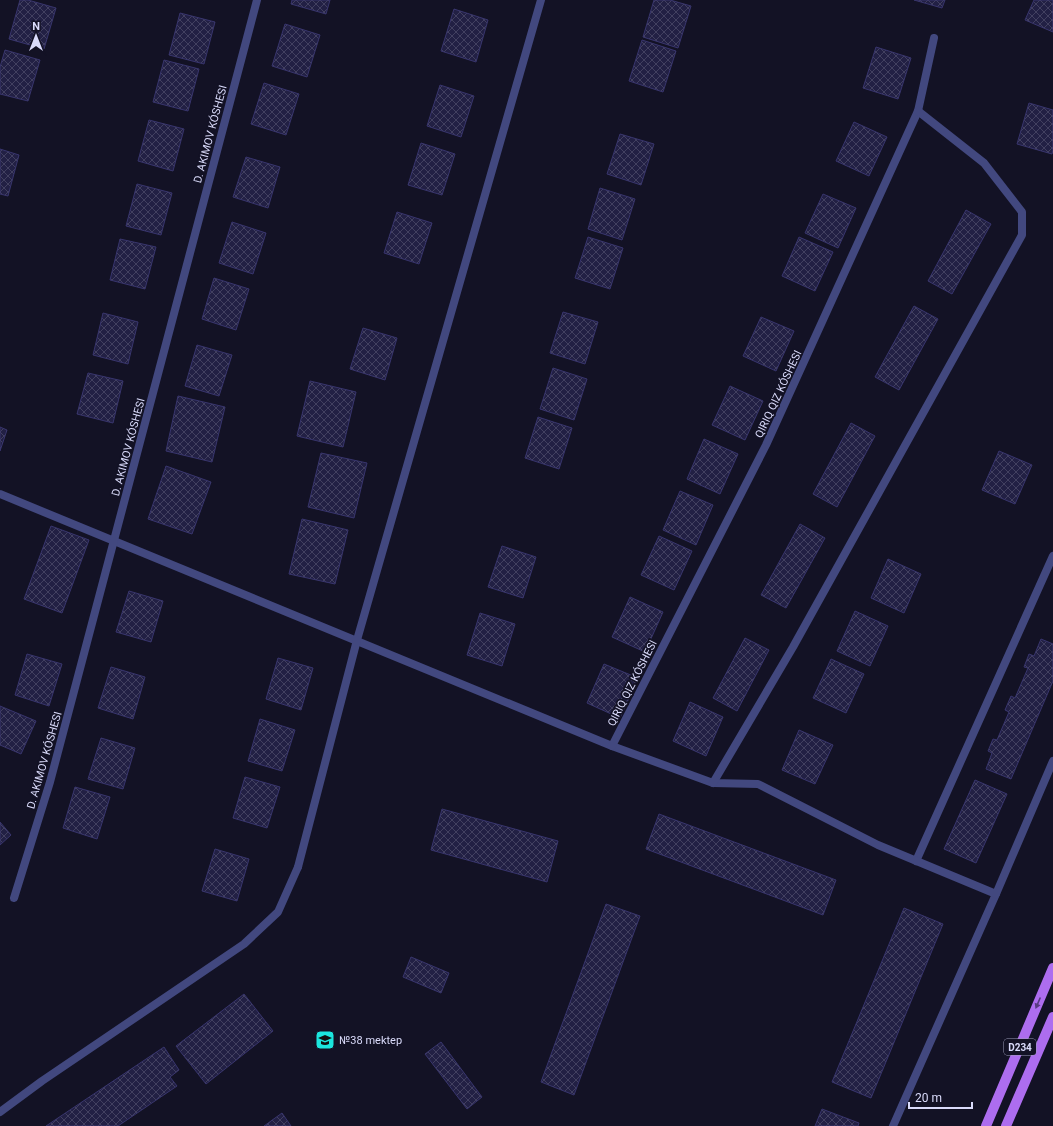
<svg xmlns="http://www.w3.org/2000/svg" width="1053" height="1126" font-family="Roboto,sans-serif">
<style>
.building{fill:url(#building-cross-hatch);stroke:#38356d}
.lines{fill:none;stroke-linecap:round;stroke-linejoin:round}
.lane{stroke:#42487f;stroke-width:8}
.street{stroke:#42487f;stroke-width:8}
.primary{stroke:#ad6def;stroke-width:10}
.oneway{fill:#583b80}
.labels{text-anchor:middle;stroke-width:3.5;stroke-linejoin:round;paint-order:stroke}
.shield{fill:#131225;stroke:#9e9fbb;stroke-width:1}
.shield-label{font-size:10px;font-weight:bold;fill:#dadbfb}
.street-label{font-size:11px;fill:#dadbfb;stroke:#131225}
.poi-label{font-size:11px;fill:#dadbfb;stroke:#131225;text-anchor:start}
</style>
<defs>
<pattern id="building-cross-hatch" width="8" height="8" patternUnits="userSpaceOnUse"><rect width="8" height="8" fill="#222044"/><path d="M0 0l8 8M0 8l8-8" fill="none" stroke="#424060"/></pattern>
</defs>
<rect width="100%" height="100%" fill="#131225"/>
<!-- building -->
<g class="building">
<path d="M 20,0 L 28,0 L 56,8 L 44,49 L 9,39 Z"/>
<path d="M 292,0 L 330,0 L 326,14 L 291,4 Z"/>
<path d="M 654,0 L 670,0 L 691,6 L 678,48 L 643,37 Z"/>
<path d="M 914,0 L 945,0 L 942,8 Z"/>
<path d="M 1034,0 L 1053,0 L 1053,32 L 1025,20 Z"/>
<path d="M 454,9 L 488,20 L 476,62 L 441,51 Z"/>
<path d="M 180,13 L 215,22 L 204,64 L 169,55 Z"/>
<path d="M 285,24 L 320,35 L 307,77 L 272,66 Z"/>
<path d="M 642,40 L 676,51 L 663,92 L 629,81 Z"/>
<path d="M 876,47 L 911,58 L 898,99 L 863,88 Z"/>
<path d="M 5,50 L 40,60 L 28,101 L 0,94 L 0,67 Z"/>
<path d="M 164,60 L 199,69 L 188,111 L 153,102 Z"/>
<path d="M 264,83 L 299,94 L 286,135 L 251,124 Z"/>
<path d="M 440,85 L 474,96 L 461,137 L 427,126 Z"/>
<path d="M 1029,103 L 1053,110 L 1053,150 L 1052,154 L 1017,144 Z"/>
<path d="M 149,120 L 184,129 L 173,171 L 138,161 Z"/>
<path d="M 854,122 L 887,137 L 869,176 L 836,161 Z"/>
<path d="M 620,134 L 654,144 L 641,185 L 607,174 Z"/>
<path d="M 421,143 L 455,154 L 442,195 L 408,185 Z"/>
<path d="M 0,149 L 19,155 L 8,196 L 0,194 Z"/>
<path d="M 246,157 L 280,167 L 268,208 L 233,197 Z"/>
<path d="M 137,184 L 172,193 L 161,235 L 126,226 Z"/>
<path d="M 600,188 L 635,199 L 622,240 L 588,229 Z"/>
<path d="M 823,194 L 856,208 L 838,248 L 805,233 Z"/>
<path d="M 966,210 L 991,224 L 952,294 L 928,281 Z"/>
<path d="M 397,212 L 432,223 L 419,264 L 384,253 Z"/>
<path d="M 232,222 L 266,233 L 253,274 L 219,263 Z"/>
<path d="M 588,237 L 623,248 L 610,289 L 575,278 Z"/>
<path d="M 799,237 L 833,252 L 815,291 L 782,276 Z"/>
<path d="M 120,239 L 156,247 L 145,289 L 110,280 Z"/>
<path d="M 214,278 L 249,289 L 236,330 L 202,319 Z"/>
<path d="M 914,306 L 938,319 L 899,390 L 875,377 Z"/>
<path d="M 563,312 L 598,322 L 585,364 L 550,353 Z"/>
<path d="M 103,313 L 138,322 L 128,364 L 93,355 Z"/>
<path d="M 761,317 L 794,331 L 776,371 L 743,356 Z"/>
<path d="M 363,328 L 397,338 L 385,380 L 350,369 Z"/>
<path d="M 197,345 L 232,355 L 219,396 L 185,386 Z"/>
<path d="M 553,368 L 587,379 L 574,420 L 540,409 Z"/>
<path d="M 88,373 L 123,381 L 113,423 L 77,414 Z"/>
<path d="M 310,381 L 356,392 L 343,447 L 297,436 Z"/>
<path d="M 730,386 L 763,401 L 745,440 L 712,425 Z"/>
<path d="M 178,396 L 225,407 L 212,462 L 166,451 Z"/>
<path d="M 538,417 L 572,428 L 559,469 L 525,458 Z"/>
<path d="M 851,423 L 875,436 L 837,507 L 813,494 Z"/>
<path d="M 0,427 L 7,430 L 0,451 Z"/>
<path d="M 704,439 L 738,454 L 720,494 L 687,479 Z"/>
<path d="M 999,451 L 1032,465 L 1015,504 L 982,490 Z"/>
<path d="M 321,453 L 367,463 L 354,518 L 308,507 Z"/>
<path d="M 166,466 L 211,482 L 192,534 L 148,519 Z"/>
<path d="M 680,491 L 713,505 L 696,545 L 663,530 Z"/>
<path d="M 302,519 L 348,530 L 335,584 L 289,574 Z"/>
<path d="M 800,524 L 825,538 L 786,608 L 761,595 Z"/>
<path d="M 51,526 L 89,540 L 62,613 L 24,599 Z"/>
<path d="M 659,536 L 692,551 L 674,590 L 641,575 Z"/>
<path d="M 502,546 L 536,557 L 523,598 L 488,587 Z"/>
<path d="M 888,559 L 921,574 L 904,613 L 871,598 Z"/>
<path d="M 129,591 L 163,601 L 151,642 L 116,632 Z"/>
<path d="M 630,597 L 663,612 L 645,652 L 612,637 Z"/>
<path d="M 855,611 L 888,626 L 870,666 L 837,651 Z"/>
<path d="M 480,613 L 515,624 L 502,666 L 467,655 Z"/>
<path d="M 745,638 L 769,650 L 737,711 L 713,698 Z"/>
<path d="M 1041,639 L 1053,644 L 1053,681 L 1011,779 L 986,769 L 992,753 L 988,751 L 993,739 L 997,740 L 1009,712 L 1005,710 L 1011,696 L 1015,698 L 1028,668 L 1024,667 L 1029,654 L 1034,656 Z"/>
<path d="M 27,654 L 62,664 L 49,706 L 15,695 Z"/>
<path d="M 278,658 L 313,668 L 301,710 L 266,699 Z"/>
<path d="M 831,659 L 864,674 L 846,713 L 813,698 Z"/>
<path d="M 604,664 L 638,678 L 620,718 L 587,703 Z"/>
<path d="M 111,667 L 145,677 L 133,719 L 98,708 Z"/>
<path d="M 690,702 L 723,717 L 706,756 L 673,741 Z"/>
<path d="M 0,706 L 36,721 L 21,754 L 0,745 Z"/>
<path d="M 260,719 L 295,730 L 282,771 L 248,761 Z"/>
<path d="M 799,730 L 833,745 L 815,784 L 782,770 Z"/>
<path d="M 101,738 L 135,748 L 123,789 L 88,779 Z"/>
<path d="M 245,777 L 280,787 L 267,828 L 233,818 Z"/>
<path d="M 975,780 L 1007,794 L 976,863 L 944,849 Z"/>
<path d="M 75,787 L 110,797 L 97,839 L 63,828 Z"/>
<path d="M 442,809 L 558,841 L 547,882 L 431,850 Z"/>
<path d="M 659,814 L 836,880 L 823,915 L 646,849 Z"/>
<path d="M 0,822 L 11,835 L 0,845 Z"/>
<path d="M 215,849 L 249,859 L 237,901 L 202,891 Z"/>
<path d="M 606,904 L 640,916 L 574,1095 L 541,1082 Z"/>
<path d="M 904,908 L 943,924 L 871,1098 L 832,1082 Z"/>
<path d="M 411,957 L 449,973 L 441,993 L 403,977 Z"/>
<path d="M 244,994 L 273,1031 L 206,1084 L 176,1046 Z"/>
<path d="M 441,1042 L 482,1097 L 467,1109 L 425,1054 Z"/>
<path d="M 164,1047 L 179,1070 L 170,1077 L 177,1086 L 118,1126 L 46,1126 Z"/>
<path d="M 822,1109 L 859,1123 L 858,1126 L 815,1126 Z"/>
<path d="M 282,1113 L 291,1126 L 264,1126 Z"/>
</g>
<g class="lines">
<!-- lane -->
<g class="lane">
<path d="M 916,861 L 1053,556"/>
<path d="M 0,1112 L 42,1081 L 244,944 L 278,912 L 298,867"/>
<path d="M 893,1126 L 996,894"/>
</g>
<!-- street -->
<g class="street">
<path d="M 0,494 L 612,746 L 713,783 L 758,784 L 878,845 L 996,894 L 1053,761"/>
<path d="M 612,746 L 766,445 L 918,111 L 934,38"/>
<path d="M 713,783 L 793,647 L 1022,235 L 1022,212 L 984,163 L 918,111"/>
<path d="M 298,867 L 357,640 L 541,0"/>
<path d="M 14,898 L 50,782 L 257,0"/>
</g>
<!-- primary -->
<g class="primary">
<path d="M 986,1126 L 1053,968"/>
<path d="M 1006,1126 L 1053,1017"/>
</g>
</g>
<!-- one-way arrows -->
<defs><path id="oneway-solid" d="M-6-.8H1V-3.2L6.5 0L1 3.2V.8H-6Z"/></defs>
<use class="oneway" href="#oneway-solid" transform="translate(1038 1003) rotate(113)"/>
<!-- icons -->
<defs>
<symbol id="school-square" viewBox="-11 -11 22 22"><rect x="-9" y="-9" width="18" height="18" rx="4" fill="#1be6de" stroke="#131225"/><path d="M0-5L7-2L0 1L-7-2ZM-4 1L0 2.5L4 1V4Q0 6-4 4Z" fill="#111"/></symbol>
</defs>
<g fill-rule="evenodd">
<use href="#school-square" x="314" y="1029" width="22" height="22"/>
</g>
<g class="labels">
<!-- shield labels -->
<rect class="shield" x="1004" y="1039" width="32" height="16" rx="3"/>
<g class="shield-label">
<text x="1020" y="1051">D234</text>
</g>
<!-- street labels -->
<g class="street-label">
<text transform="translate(210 134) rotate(-75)" y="4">D. AKIMOV KÓSHESI</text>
<text transform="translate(778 394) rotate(-65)" y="4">QIRIQ QIZ KÓSHESI</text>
<text transform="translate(128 447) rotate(-75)" y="4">D. AKIMOV KÓSHESI</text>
<text transform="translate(632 683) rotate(-63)" y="4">QIRIQ QIZ KÓSHESI</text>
<text transform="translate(44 760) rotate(-74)" y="4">D. AKIMOV KÓSHESI</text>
</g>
<!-- poi labels -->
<g class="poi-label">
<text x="339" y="1044">№38 mektep</text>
</g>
</g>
<!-- north arrow -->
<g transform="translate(36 36)" stroke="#131225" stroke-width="3" paint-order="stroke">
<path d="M0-3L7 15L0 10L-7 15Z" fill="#dadbfb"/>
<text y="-6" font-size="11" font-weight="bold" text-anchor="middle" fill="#dadbfb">N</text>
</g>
<!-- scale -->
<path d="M909 1102v6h63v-6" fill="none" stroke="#dadbfb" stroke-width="2"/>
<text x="915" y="1102" font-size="12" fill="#dadbfb" stroke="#131225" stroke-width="3" paint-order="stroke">20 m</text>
</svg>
